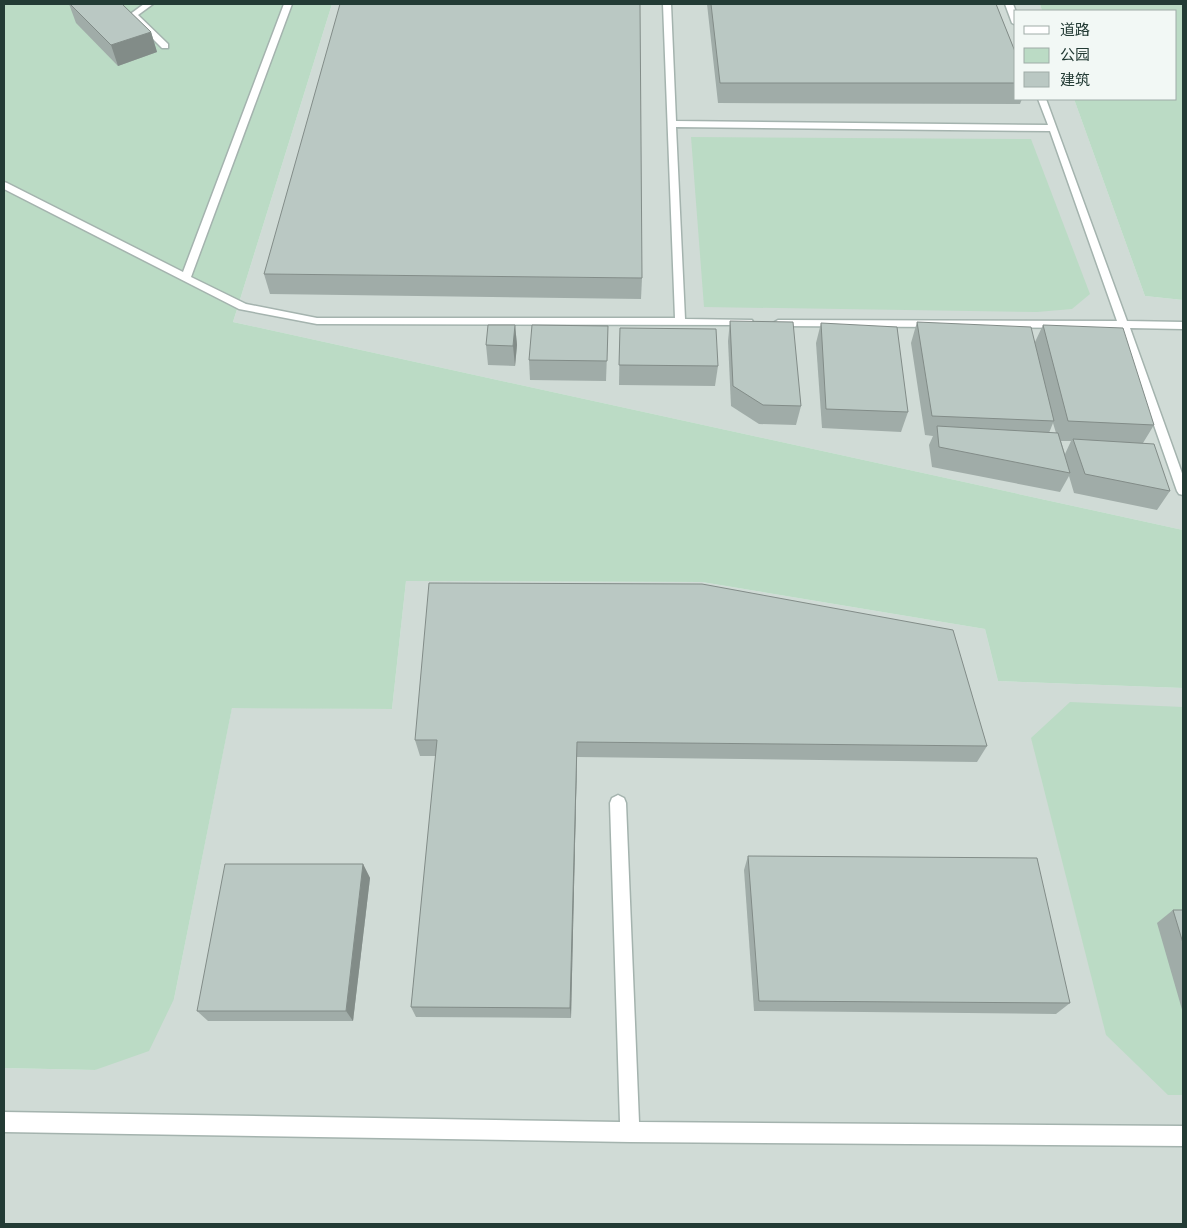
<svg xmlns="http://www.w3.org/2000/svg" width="1187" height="1228" font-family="'Exo 2','Noto Sans SC',sans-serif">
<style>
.built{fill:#d0dbd6}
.green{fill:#bbdbc5}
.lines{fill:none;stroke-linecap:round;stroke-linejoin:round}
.lane-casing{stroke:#a4b3ae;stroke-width:3}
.street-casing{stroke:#a4b3ae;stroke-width:3}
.lane{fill:#fff;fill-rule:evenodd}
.street{fill:#fff;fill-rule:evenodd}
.wall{fill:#a0aca8;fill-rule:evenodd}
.shaded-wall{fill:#828c88}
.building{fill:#bac8c3;stroke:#828c88}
</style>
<rect width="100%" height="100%" fill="#e1ebe7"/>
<!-- built -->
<g class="built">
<path d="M 332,4 L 1040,4 L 1042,11 L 1016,11 L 1016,99 L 1074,99 L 1145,296 L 1183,300 L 1183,530 L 233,322 Z"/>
<path d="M 406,581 L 702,582 L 985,629 L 998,681 L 1183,688 L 1183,1224 L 4,1224 L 4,1068 L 95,1070 L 174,999 L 232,707 L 392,709 Z"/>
</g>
<!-- green -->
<g class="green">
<path d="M 4,4 L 332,4 L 233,322 L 1183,530 L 1183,688 L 998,681 L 985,629 L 702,582 L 406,581 L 392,709 L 232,708 L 174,999 L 149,1051 L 95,1070 L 4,1068 Z"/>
<path d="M 1040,4 L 1183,4 L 1183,300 L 1145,296 L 1074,99 L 1176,99 L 1176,11 L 1042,11 Z"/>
<path d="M 691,137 L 1031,139 L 1090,294 L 1072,309 L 1037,312 L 704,307 Z"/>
<path d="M 1070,702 L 1183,707 L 1183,1095 L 1168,1095 L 1106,1035 L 1031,738 Z"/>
</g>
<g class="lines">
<defs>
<g id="lane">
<path d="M 144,4 L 153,4 L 138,15 L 168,44 L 168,48 L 162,48 L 129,15 Z"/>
<path d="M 284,4 L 292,4 L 191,277 L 246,304 L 317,318 L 675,318 L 663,4 L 671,4 L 676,121 L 1048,125 L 1038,99 L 1046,99 L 1127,321 L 1183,322 L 1183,329 L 1130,328 L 1183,476 L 1183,495 L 1179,494 L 1177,491 L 1120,328 L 778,326 L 773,323 L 778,320 L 1117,321 L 1050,131 L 676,127 L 685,319 L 752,320 L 753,322 L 752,324 L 748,325 L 317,324 L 239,309 L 4,189 L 4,182 L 7,183 L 183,272 Z"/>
<path d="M 1005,4 L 1013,4 L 1016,12 L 1016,25 L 1012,23 Z"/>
</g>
<path id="street" d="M 618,795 L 624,798 L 626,803 L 639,1122 L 1183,1126 L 1183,1146 L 630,1142 L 4,1132 L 4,1112 L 620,1122 L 610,803 L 612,798 Z"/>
</defs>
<!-- lane casing -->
<use href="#lane" class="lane-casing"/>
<!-- street casing -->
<use href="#street" class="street-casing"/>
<!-- lane -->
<use href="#lane" class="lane"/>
<!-- street -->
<use href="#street" class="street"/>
</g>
<!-- wall -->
<g class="wall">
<path d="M 69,4 L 122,4 L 151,32 L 157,52 L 118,66 L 76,23 Z"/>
<path d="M 707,4 L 996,4 L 1016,54 L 1016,99 L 1022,99 L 1020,104 L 718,103 Z"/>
<path d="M 264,274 L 642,278 L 641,299 L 270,294 Z"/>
<path d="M 730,321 L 801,406 L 796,425 L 759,424 L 731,406 L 728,341 Z"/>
<path d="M 917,322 L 1035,342 L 1043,325 L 1154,425 L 1143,443 L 1170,491 L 1157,510 L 1074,493 L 1069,476 L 1060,492 L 932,467 L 929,445 L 933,436 L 925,435 L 911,343 ZM 1053,423 L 1056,433 L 1049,433 ZM 1061,441 L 1071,441 L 1065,454 Z"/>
<path d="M 821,323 L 908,412 L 901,432 L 822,428 L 816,343 Z"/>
<path d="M 515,325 L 517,345 L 515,366 L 488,365 L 486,345 Z"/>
<path d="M 608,326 L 606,381 L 530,380 L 529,360 Z"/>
<path d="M 620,328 L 718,366 L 715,386 L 619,385 Z"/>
<path d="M 415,740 L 987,746 L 977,762 L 577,757 L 571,1018 L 416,1017 L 411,1007 L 436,756 L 420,756 Z"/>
<path d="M 748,856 L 1070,1003 L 1056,1014 L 754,1011 L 744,870 Z"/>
<path d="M 363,864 L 370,878 L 353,1021 L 208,1021 L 197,1011 Z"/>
<path d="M 1173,910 L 1183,910 L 1183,1013 L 1157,923 Z"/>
</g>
<!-- shaded-wall -->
<g class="shaded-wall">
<path d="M 151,32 L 157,52 L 118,66 L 111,45 Z"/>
<path d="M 515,325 L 517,345 L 515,366 L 513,346 Z"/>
<path d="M 577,742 L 577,757 L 571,1018 L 570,1008 Z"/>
<path d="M 363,864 L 370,878 L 353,1021 L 346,1011 Z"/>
</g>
<!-- building -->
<g class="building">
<path d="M 70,4 L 122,4 L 151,32 L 111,45 Z"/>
<path d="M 340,4 L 640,4 L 642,278 L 264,274 Z"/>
<path d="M 711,4 L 996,4 L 1016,54 L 1016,83 L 720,83 Z"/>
<path d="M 730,321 L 793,322 L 801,406 L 763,405 L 733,386 Z"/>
<path d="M 917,322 L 1031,327 L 1054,421 L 932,416 Z"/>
<path d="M 821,323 L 897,327 L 908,412 L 826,409 Z"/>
<path d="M 488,325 L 515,325 L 513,346 L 486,345 Z"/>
<path d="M 532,325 L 608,326 L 607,361 L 529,360 Z"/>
<path d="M 1043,325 L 1123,328 L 1154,425 L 1068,421 Z"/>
<path d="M 620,328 L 716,329 L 718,366 L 619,365 Z"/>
<path d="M 937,426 L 1058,433 L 1070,473 L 939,447 Z"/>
<path d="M 1073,439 L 1154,444 L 1170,491 L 1085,474 Z"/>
<path d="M 429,583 L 702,584 L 953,630 L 987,746 L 577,742 L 570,1008 L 411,1007 L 437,740 L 415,740 Z"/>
<path d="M 748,856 L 1037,858 L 1070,1003 L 759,1001 Z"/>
<path d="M 225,864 L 363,864 L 346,1011 L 197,1011 Z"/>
<path d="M 1173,910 L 1183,910 L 1183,943 Z"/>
</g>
<!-- border -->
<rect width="1187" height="1228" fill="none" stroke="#233b35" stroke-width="10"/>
<!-- legend -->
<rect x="1014" y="10" width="162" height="90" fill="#f2f8f5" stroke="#9faca8"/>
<rect x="1024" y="26" width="25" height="8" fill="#ffffff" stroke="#9faca8"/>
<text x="1060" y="35" font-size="15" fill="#233b35">道路</text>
<rect x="1024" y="48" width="25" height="15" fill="#bbdbc5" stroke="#9faca8"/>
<text x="1060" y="60" font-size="15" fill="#233b35">公园</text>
<rect x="1024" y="72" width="25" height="15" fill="#bac8c3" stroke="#9faca8"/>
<text x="1060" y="85" font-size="15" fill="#233b35">建筑</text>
</svg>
